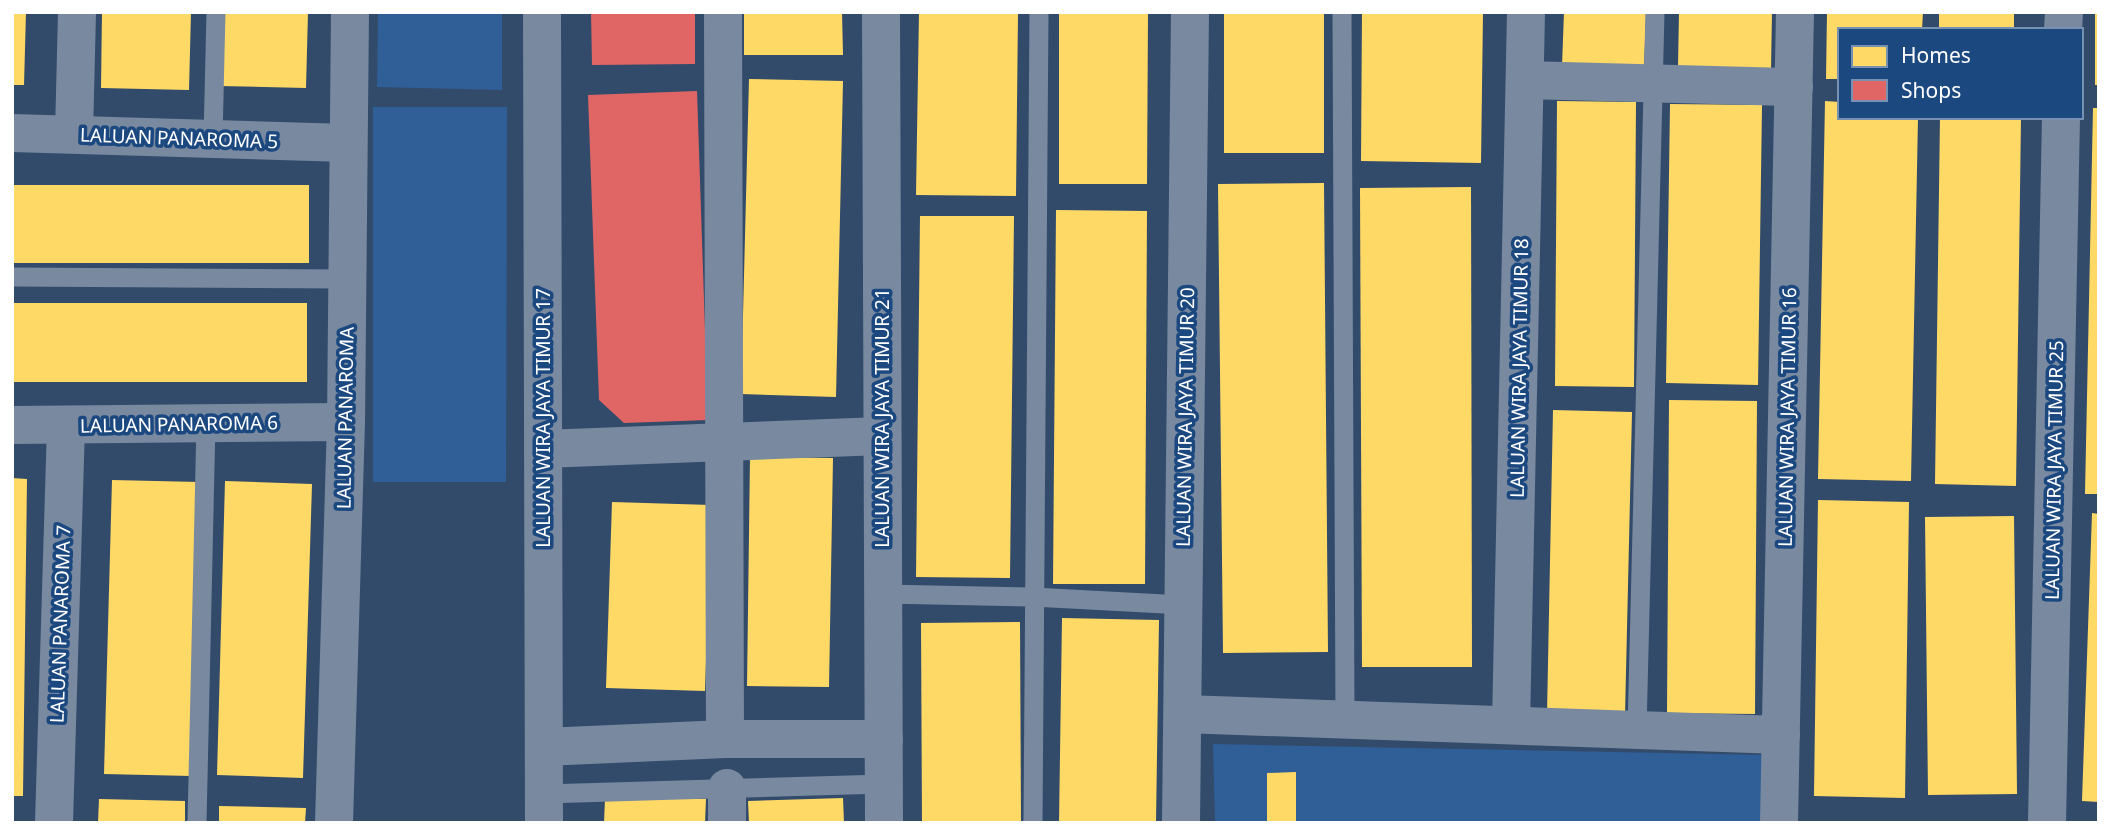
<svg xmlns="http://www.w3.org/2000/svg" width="2111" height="835" font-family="'Noto Sans',sans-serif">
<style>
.green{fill:#305e97}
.homes{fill:#ffd966}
.shops{fill:#e06666}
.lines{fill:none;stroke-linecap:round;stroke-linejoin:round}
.service{stroke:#798aa0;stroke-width:19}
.minor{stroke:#798aa0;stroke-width:38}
.tertiary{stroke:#798aa0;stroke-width:38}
.labels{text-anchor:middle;stroke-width:7;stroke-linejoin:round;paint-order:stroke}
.street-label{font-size:19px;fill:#fff;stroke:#1c4880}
</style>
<rect width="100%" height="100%" fill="#334b6a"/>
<!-- green -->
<g class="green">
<path d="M 378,12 L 502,12 L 502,90 L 377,87 Z"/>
<path d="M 373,107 L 507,107 L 506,482 L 373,482 Z"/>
<path d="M 1213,744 L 1765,755 L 1763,823 L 1215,823 Z"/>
</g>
<!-- homes -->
<g class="homes">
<path d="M 12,12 L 26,12 L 24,85 L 12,85 Z"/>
<path d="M 102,12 L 191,12 L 189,90 L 101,88 Z"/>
<path d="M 221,12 L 308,12 L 306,88 L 219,86 Z"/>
<path d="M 744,12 L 842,12 L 843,55 L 744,55 Z"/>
<path d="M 919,12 L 1018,12 L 1016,196 L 916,195 Z"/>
<path d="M 1059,12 L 1148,12 L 1147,184 L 1059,184 Z"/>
<rect x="1224" y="12" width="100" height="141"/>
<path d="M 1362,12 L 1483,12 L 1481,163 L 1361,161 Z"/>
<path d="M 1564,12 L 1646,12 L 1644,68 L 1562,66 Z"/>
<path d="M 1679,12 L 1772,12 L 1771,69 L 1678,67 Z"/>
<path d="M 1827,12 L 1923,12 L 1922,30 L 1840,30 L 1840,79 L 1826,79 Z"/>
<rect x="1939" y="12" width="75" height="18"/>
<rect x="2095" y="12" width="4" height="73"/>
<path d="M 749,79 L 843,81 L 836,397 L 741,394 Z"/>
<path d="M 1557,101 L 1636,102 L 1634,387 L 1555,386 Z"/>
<path d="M 1825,101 L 1840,102 L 1840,117 L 1918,117 L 1911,481 L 1818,479 Z"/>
<path d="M 1670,104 L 1762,105 L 1758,385 L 1666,383 Z"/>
<path d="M 2093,108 L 2099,108 L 2099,494 L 2085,494 Z"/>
<path d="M 1940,117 L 2021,117 L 2016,486 L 1935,484 Z"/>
<path d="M 1324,183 L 1328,652 L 1223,653 L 1218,184 Z"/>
<rect x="12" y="185" width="297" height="78"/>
<path d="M 1471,187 L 1472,667 L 1362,667 L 1360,188 Z"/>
<path d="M 1056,210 L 1147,211 L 1145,584 L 1053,584 Z"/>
<path d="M 920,216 L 1014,216 L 1010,578 L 916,577 Z"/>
<rect x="12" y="303" width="295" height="79"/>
<path d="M 1669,400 L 1757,401 L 1755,714 L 1667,713 Z"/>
<path d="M 1553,410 L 1632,412 L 1625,715 L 1547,714 Z"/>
<path d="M 750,457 L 833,458 L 829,687 L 747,686 Z"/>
<path d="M 12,478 L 27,479 L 23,796 L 12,796 Z"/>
<path d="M 112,480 L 199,482 L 191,776 L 104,774 Z"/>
<path d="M 225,481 L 312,484 L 303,778 L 217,775 Z"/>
<path d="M 1818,500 L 1909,502 L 1905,798 L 1814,796 Z"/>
<path d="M 612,502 L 711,505 L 705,691 L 606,688 Z"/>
<path d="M 2092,513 L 2099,514 L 2099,802 L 2082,801 Z"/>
<path d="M 2014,516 L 2017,794 L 1928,795 L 1925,517 Z"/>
<path d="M 1062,618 L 1159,620 L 1156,823 L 1059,823 Z"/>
<path d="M 1020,622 L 1021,823 L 922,823 L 921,623 Z"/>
<path d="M 1296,772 L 1296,823 L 1267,823 L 1267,773 Z"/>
<path d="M 843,798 L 844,823 L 749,823 L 748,801 Z"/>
<path d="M 99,799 L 185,801 L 185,823 L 98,823 Z"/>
<path d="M 605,799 L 706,799 L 705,823 L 604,823 Z"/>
<path d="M 219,806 L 306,808 L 305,823 L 219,823 Z"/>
</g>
<!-- shops -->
<g class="shops">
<path d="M 591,12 L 695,12 L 695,64 L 592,65 Z"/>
<path d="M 697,91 L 708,420 L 624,423 L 599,400 L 588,95 Z"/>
</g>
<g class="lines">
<!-- service -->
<g class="service">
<path d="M 1342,12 L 1345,719"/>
<path d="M 213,139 L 216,12"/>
<path d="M 12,277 L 348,279"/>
<path d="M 883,594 L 1033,597 L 1183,605"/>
<path d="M 1637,730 L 1655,12"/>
<path d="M 544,794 L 884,784"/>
<path d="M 197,823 L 206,422"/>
<path d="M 1033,823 L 1039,12"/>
</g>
<!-- minor -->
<g class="minor">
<path d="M 723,12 L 725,739"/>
<path d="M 881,12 L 884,823"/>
<path d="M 2063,30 L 2064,12"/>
<path d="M 1525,80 L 1794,87"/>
<path d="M 12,133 L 347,143"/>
<path d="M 74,134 L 77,12"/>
<path d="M 12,425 L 346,422"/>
<path d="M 543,449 L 882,436"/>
<path d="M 1183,714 L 1781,735"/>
<path d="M 1511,725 L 1526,12"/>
<path d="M 544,747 L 725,739 L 884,739"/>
<path d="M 54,823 L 66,426"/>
<path d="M 334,823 L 346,422 L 350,12"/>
<path d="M 727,823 L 727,788"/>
<path d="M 1181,823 L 1190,12"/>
<path d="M 1779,823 L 1795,12"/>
<path d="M 2047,823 L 2061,117"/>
</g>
<!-- tertiary -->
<path class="tertiary" d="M 542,12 L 544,823"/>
</g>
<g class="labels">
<!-- street labels -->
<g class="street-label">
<text transform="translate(179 138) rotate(2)" y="7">LALUAN PANAROMA 5</text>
<text transform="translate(1519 368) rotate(-89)" y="7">LALUAN WIRA JAYA TIMUR 18</text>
<text transform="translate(1185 417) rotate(-89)" y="7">LALUAN WIRA JAYA TIMUR 20</text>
<text transform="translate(1787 417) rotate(-89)" y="7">LALUAN WIRA JAYA TIMUR 16</text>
<text transform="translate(345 418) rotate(-89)" y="7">LALUAN PANAROMA</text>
<text transform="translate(543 418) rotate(-90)" y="7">LALUAN WIRA JAYA TIMUR 17</text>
<text transform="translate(882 418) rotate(-90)" y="7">LALUAN WIRA JAYA TIMUR 21</text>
<text transform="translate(179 424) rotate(-1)" y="7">LALUAN PANAROMA 6</text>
<text transform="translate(2054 470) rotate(-89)" y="7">LALUAN WIRA JAYA TIMUR 25</text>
<text transform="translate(60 624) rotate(-88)" y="7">LALUAN PANAROMA 7</text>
</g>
</g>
<!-- border -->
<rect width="2111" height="835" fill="none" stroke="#ffffff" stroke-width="28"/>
<!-- legend -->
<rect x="1838" y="28" width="245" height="91" fill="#1c4880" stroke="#7791b3" stroke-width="2"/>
<rect x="1852" y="46" width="35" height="21" fill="#ffd966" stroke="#7791b3" stroke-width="2"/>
<text x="1901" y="63" font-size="21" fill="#ffffff">Homes</text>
<rect x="1852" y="80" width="35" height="21" fill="#e06666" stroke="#7791b3" stroke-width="2"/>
<text x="1901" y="98" font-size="21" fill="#ffffff">Shops</text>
</svg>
